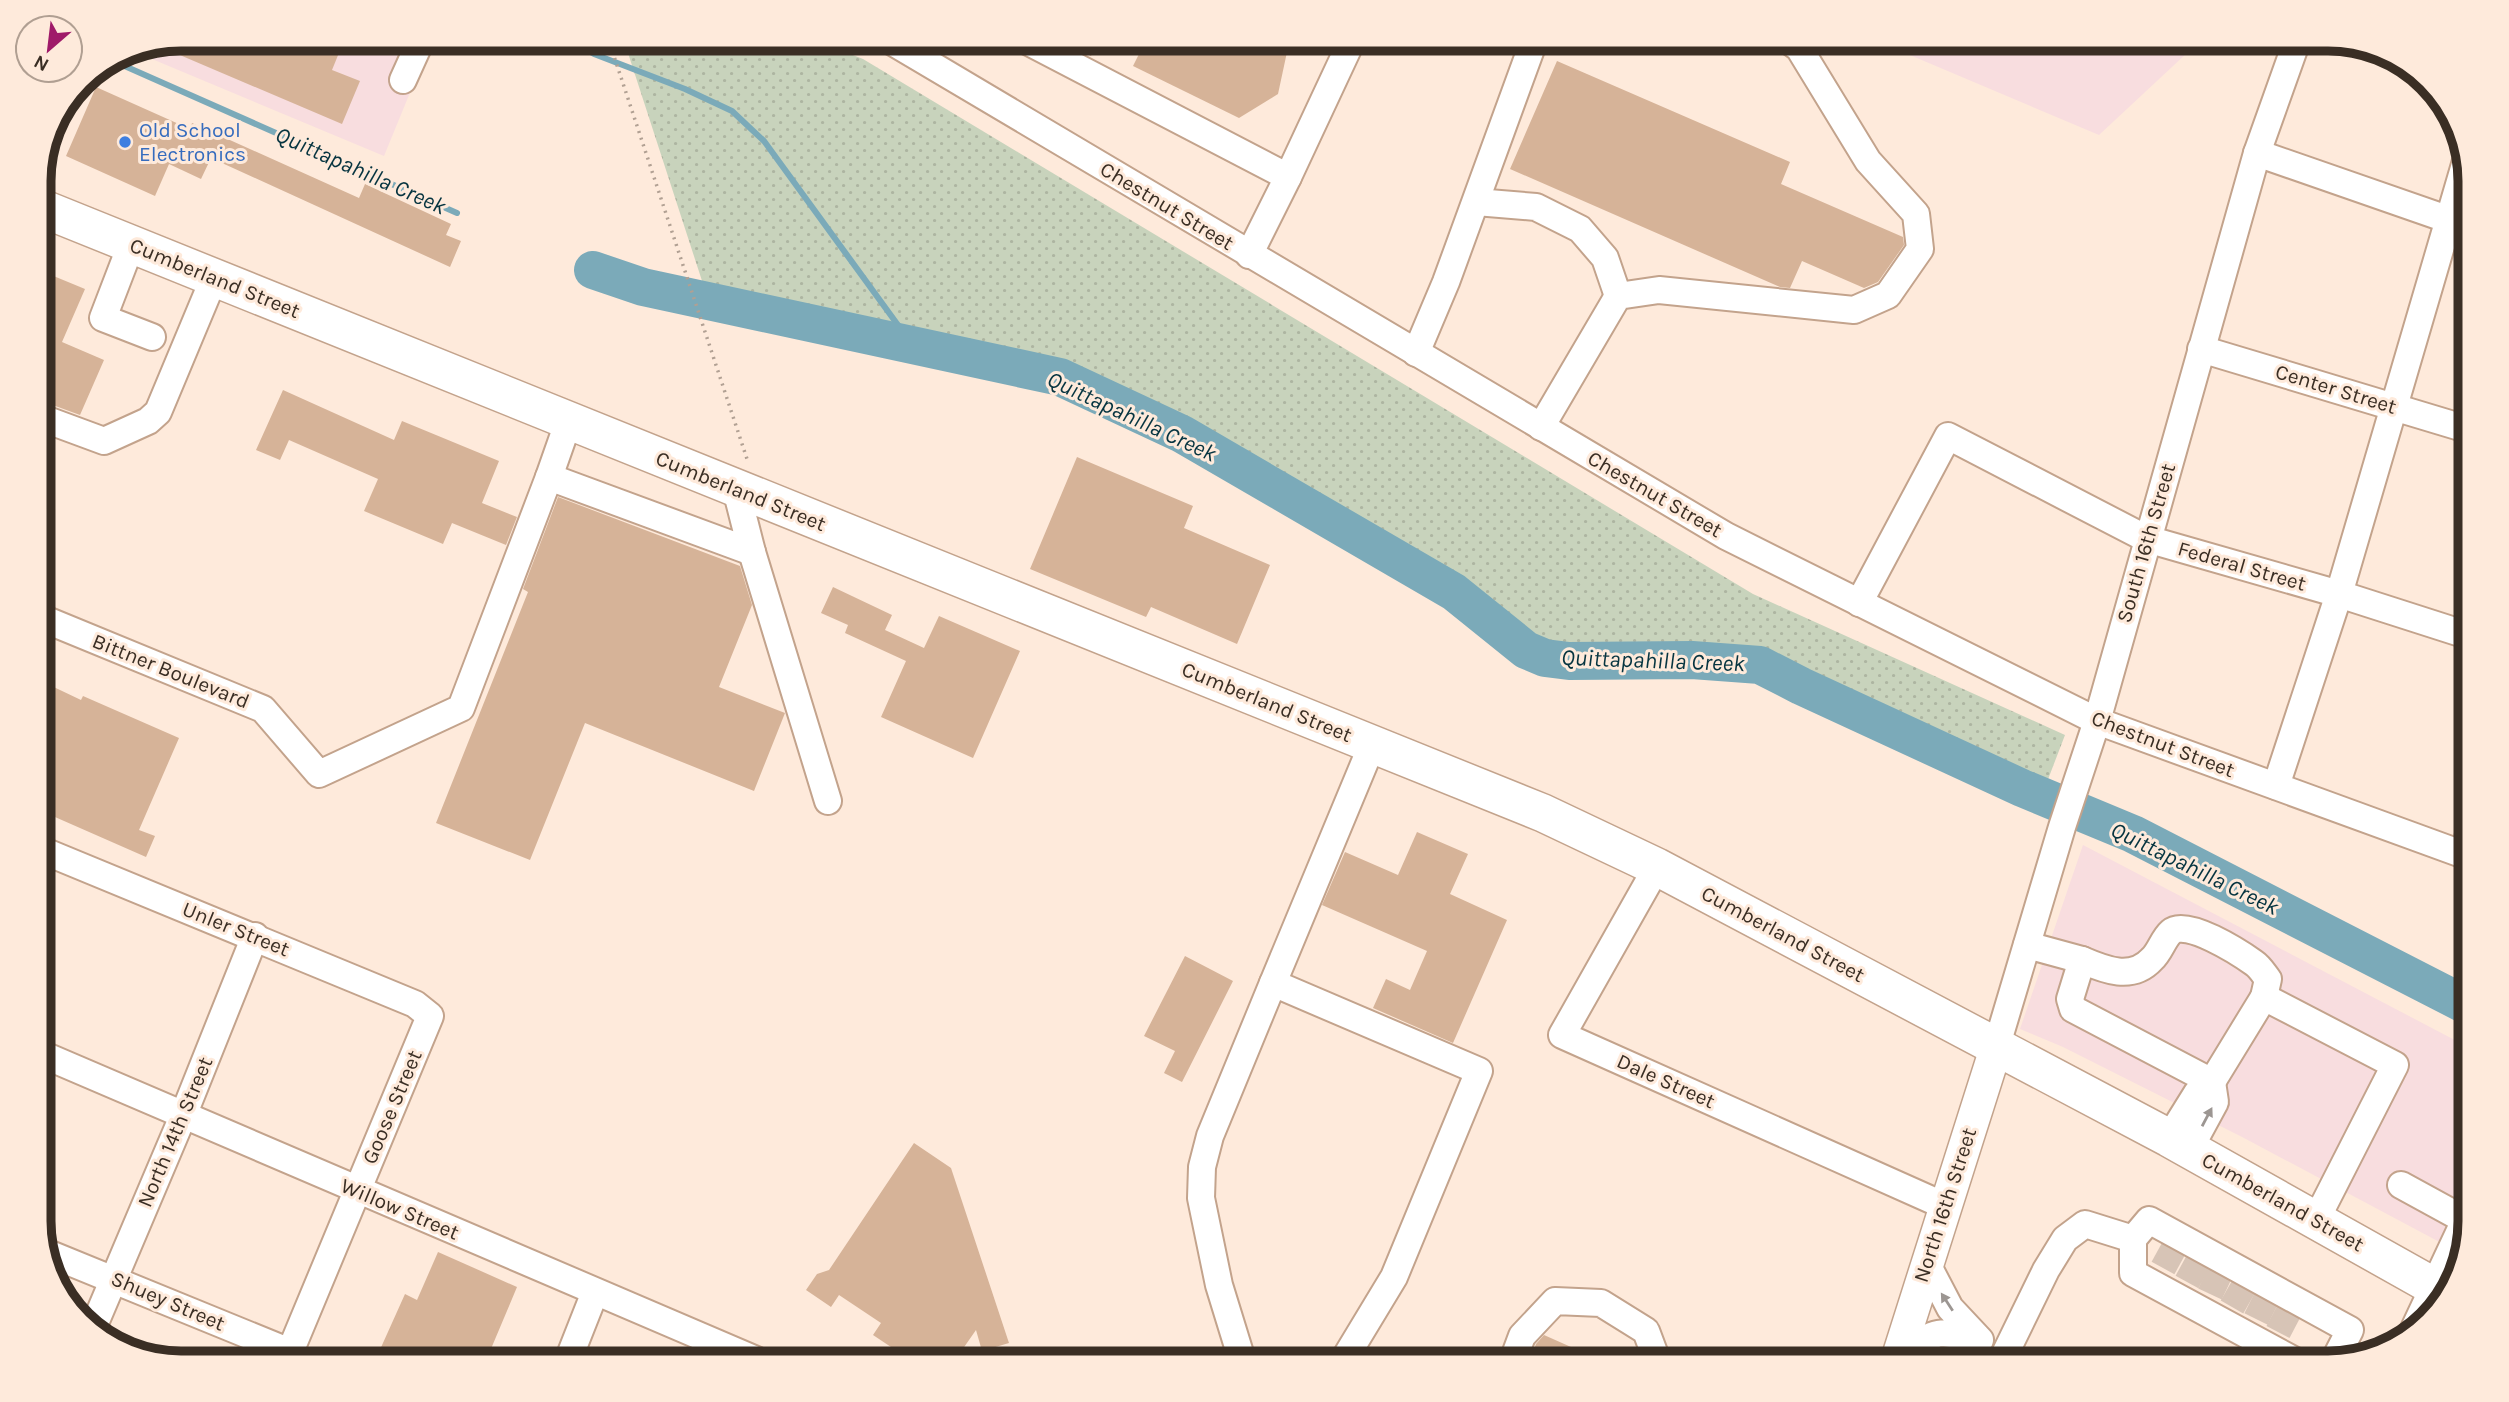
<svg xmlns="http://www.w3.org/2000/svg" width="2509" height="1402" font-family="Karla,sans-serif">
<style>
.commercial{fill:#f8dddf}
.grass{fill:url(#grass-dots)}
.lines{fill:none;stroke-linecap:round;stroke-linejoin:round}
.stream{stroke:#7baab9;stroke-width:6}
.river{stroke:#7baab9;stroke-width:38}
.building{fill:#d6b398}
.minor-tunnel{stroke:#d7c4b6;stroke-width:26;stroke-dasharray:26 13;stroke-linecap:butt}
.minor-casing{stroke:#c3a38c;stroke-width:30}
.major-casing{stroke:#c3a38c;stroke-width:35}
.highway-casing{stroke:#c3a38c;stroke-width:40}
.path{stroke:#b1a093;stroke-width:3.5;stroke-dasharray:2 5;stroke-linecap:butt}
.minor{stroke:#fff;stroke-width:26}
.major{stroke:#fff;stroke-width:32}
.highway{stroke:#fff;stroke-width:37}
.oneway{fill:#9c9692}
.shop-dot{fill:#3f7fe0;stroke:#feeadb;stroke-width:2.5}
.labels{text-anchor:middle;stroke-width:6;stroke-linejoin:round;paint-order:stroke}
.shop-label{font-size:21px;fill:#366cbe;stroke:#feeadb;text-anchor:start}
.street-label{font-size:21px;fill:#3a2e24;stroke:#feeadb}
.water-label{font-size:23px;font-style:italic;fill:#063440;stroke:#feeadb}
.rim{fill:none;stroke:#3a2e24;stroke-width:9}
</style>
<defs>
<pattern id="grass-dots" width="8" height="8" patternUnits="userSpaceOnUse" patternTransform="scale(1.75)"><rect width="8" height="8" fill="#c8d3bc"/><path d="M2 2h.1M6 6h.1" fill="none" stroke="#adb5a1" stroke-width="1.8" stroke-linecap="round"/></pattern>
</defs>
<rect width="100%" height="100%" fill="#feeadb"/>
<!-- commercial -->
<g class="commercial">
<path d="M 181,38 L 432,39 L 384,156 L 128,49 Z"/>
<path d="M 1872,39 L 2202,39 L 2099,135 Z"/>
<path d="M 2083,845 L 2470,1048 L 2470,1222 L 2462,1254 L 2244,1138 L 2063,1047 L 2020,1029 Z"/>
</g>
<!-- grass -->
<path class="grass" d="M 590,39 L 812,39 L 863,59 L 1753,594 L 2065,735 L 2047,782 L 1763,652 L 1560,648 L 1537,641 L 1459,580 L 1178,417 L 1064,367 L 704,287 L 628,53 Z"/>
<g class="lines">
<!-- stream -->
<g class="stream">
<path d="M 567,38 L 594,54 L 685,89 L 732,111 L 764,141 L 911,343"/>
<path d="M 111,60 L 457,213"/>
</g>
<!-- river -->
<path class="river" d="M 593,270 L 643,287 L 1060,377 L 1182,434 L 1454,592 L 1526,650 L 1545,658 L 1569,661 L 1692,660 L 1760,665 L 1801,686 L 2022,788 L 2133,834 L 2470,1007"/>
</g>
<!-- building -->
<g class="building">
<path d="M 181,38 L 345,38 L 332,70 L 360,81 L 342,124 L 154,44 Z"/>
<path d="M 1056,38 L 1100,38 L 1091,56 Z"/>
<path d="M 1147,38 L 1290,38 L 1278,94 L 1239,118 L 1133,66 Z"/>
<path d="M 1557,61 L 1790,162 L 1781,184 L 1903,237 L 1904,245 L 1878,282 L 1864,288 L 1802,261 L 1790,288 L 1780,287 L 1510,169 Z"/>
<path d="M 96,87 L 190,129 L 192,123 L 359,198 L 365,184 L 451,224 L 446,235 L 461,241 L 450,267 L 211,158 L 201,179 L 169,164 L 155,196 L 66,156 Z"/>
<path d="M 39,270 L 85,289 L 62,342 L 104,360 L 80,415 L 39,400 Z"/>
<path d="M 283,390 L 394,440 L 402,421 L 499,461 L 482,503 L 517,517 L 506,545 L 452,523 L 443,544 L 364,511 L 378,479 L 289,440 L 280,460 L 256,450 Z"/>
<path d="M 1077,457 L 1193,506 L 1184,528 L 1270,565 L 1237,644 L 1151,607 L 1146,617 L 1030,569 Z"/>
<path d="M 558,497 L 740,566 L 752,605 L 719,687 L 785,713 L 754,791 L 585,723 L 530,860 L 436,823 L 528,592 L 523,589 Z"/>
<path d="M 833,587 L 892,615 L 885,630 L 924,648 L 939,616 L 1020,651 L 973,758 L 881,717 L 906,661 L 845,633 L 848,625 L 821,613 Z"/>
<path d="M 39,680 L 81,700 L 83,696 L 179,738 L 139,830 L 155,836 L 146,857 L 39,810 Z"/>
<path d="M 1417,832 L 1468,854 L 1450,894 L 1507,920 L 1453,1043 L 1373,1008 L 1386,979 L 1410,990 L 1427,951 L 1322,905 L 1345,852 L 1398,875 Z"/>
<path d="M 1185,956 L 1233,981 L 1182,1082 L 1164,1073 L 1175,1051 L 1144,1036 Z"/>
<path d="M 914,1143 L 951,1168 L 1009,1343 L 982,1351 L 976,1330 L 953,1363 L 915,1363 L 873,1335 L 881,1323 L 839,1295 L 831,1307 L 806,1290 L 817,1274 L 829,1270 Z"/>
<path d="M 438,1252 L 517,1287 L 485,1363 L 374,1363 L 405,1294 L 417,1300 Z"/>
<path d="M 1544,1335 L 1607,1363 L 1529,1363 L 1536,1344 Z"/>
</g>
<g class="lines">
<!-- minor-tunnel -->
<g class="minor-tunnel">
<path d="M 2163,1268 L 2174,1248"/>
<path d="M 2187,1282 L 2199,1260"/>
<path d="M 2210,1294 L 2220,1273"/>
<path d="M 2232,1307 L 2244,1286"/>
<path d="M 2256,1319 L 2266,1299"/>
<path d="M 2278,1332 L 2289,1311"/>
</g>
<defs>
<g id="minor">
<path d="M 886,38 L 1726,536 L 2097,721 L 2470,857"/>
<path d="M 1021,38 L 1288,177 L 1249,255"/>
<path d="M 403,80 L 422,38"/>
<path d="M 2257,153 L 2470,227"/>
<path d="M 1288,177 L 1353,38"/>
<path d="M 1476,202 L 1536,207 L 1580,229 L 1605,258 L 1618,296"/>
<path d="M 131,245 L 103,318 L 152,337"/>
<path d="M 2201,349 L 2470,430"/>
<path d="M 1416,353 L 1446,282 L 1535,38"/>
<path d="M 39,417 L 104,441 L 148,421 L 158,412 L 214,278"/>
<path d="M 569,420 L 549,477 L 752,552 L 736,489"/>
<path d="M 1541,427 L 1618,296 L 1659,290 L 1854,310 L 1888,295 L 1920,249 L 1916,214 L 1868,161 L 1799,48 L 1785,38"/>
<path d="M 752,552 L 828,801"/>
<path d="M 1859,603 L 1948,436 L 2147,539 L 2339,594 L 2470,636"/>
<path d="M 39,617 L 263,709 L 319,774 L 461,708 L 549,477"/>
<path d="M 2276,786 L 2339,594 L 2466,161"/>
<path d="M 39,849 L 415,1004 L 430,1016 L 290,1352"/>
<path d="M 2464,855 L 2470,830"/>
<path d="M 1657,867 L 1562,1035 L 1945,1206"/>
<path d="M 2027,945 L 2082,960 L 2070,999 L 2073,1009 L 2212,1082"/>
<path d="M 2082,960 C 2105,970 2132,981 2152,959 C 2160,952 2163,939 2171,932 C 2186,918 2240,953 2254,963 C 2260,967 2264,974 2268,979 L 2264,997"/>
<path d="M 1996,1048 L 2062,827 L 2097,721 L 2257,153 L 2298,38"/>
<path d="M 39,1053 L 763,1363"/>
<path d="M 2169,1138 L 2197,1093 L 2212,1082 L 2264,997 L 2395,1065 L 2316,1220"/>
<path d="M 2189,1150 L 2215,1102 L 2212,1082"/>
<path d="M 2401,1185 L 2465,1220 L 2413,1331"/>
<path d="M 45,1252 L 290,1352 L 303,1363"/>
<path d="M 93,1328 L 183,1116 L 255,936"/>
<path d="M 1897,1358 C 1936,1331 1934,1328 1980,1340 L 1950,1308 L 1927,1264"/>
<path d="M 2003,1358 L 2046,1270 L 2065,1239 L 2085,1224 L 2133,1239"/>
<path d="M 567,1363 L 595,1292"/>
<path d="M 1243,1363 L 1219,1285 L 1201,1198 L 1202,1167 L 1210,1136 L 1273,983"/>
<path d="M 1342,1363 L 1394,1277 L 1479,1071 L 1273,983 L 1372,745"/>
<path d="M 1512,1363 L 1522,1336 L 1555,1301 L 1601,1303 L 1646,1331 L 1658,1363"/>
<path d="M 2299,1363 L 2133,1273 L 2133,1239 L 2149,1220 L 2350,1330 L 2334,1361"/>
</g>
<path id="major" d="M 1896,1363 L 1996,1048"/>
<path id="highway" d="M 39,207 L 1543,813 L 1657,867 L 2169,1138 L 2449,1295"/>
</defs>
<!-- minor casing -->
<use href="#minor" class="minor-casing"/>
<!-- major casing -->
<use href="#major" class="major-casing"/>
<!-- highway casing -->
<use href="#highway" class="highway-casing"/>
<!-- path -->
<path class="path" d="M 608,38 L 748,462"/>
<!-- minor -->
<use href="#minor" class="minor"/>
<!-- major -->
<use href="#major" class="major"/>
<!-- highway -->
<use href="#highway" class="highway"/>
</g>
<!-- one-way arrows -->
<defs><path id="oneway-solid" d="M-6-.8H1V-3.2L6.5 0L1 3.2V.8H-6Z" transform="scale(1.75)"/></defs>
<g class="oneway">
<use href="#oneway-solid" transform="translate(2207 1117) rotate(-62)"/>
<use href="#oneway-solid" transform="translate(1947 1302) rotate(-123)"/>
</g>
<!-- markers -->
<circle class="shop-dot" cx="125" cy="142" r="7"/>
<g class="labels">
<!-- shop labels -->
<g class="shop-label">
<text x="139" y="137">Old School<tspan x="139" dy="24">Electronics</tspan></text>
</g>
<!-- street labels -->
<g class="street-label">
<text transform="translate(1167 206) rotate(31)" y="7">Chestnut Street</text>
<text transform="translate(215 278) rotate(22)" y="7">Cumberland Street</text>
<text transform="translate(2336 389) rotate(17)" y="7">Center Street</text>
<text transform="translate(741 491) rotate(22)" y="7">Cumberland Street</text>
<text transform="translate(1655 494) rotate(30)" y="7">Chestnut Street</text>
<text transform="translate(2146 543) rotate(-74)" y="7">South 16th Street</text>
<text transform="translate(2242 566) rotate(16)" y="7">Federal Street</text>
<text transform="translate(171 671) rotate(22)" y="7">Bittner Boulevard</text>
<text transform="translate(1267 702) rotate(22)" y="7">Cumberland Street</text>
<text transform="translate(2163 744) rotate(21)" y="7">Chestnut Street</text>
<text transform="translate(236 929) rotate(22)" y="7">Unler Street</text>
<text transform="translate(1783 934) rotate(28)" y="7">Cumberland Street</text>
<text transform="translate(1666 1081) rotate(24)" y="7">Dale Street</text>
<text transform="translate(392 1107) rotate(-67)" y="7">Goose Street</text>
<text transform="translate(175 1132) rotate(-67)" y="7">North 14th Street</text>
<text transform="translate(2283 1202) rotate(29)" y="7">Cumberland Street</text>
<text transform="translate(1945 1205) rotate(-72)" y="7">North 16th Street</text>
<text transform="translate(400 1209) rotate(23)" y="7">Willow Street</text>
<text transform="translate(168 1301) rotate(23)" y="7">Shuey Street</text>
</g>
<!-- water labels -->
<g class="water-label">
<text transform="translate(361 170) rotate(24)" y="8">Quittapahilla Creek</text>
<text transform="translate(1132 416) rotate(25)" y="8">Quittapahilla Creek</text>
<text transform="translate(1653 660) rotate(2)" y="8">Quittapahilla Creek</text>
<text transform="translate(2195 868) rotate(26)" y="8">Quittapahilla Creek</text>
</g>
</g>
<!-- crop -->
<path d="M0 0H2509V1402H0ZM181 51H2328A130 130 0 0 1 2458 181V1221A130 130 0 0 1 2328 1351H181A130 130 0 0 1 51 1221V181A130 130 0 0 1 181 51Z" fill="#feeadb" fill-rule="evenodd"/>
<path class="rim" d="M181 51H2328A130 130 0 0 1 2458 181V1221A130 130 0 0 1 2328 1351H181A130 130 0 0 1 51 1221V181A130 130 0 0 1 181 51Z"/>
<!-- north arrow -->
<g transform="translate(49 49) rotate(208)"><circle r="33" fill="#feeadb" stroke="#b09f92" stroke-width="2"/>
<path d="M0-5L12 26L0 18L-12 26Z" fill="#9f1a69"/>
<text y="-10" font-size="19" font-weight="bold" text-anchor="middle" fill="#3a2e24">N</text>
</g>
</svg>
